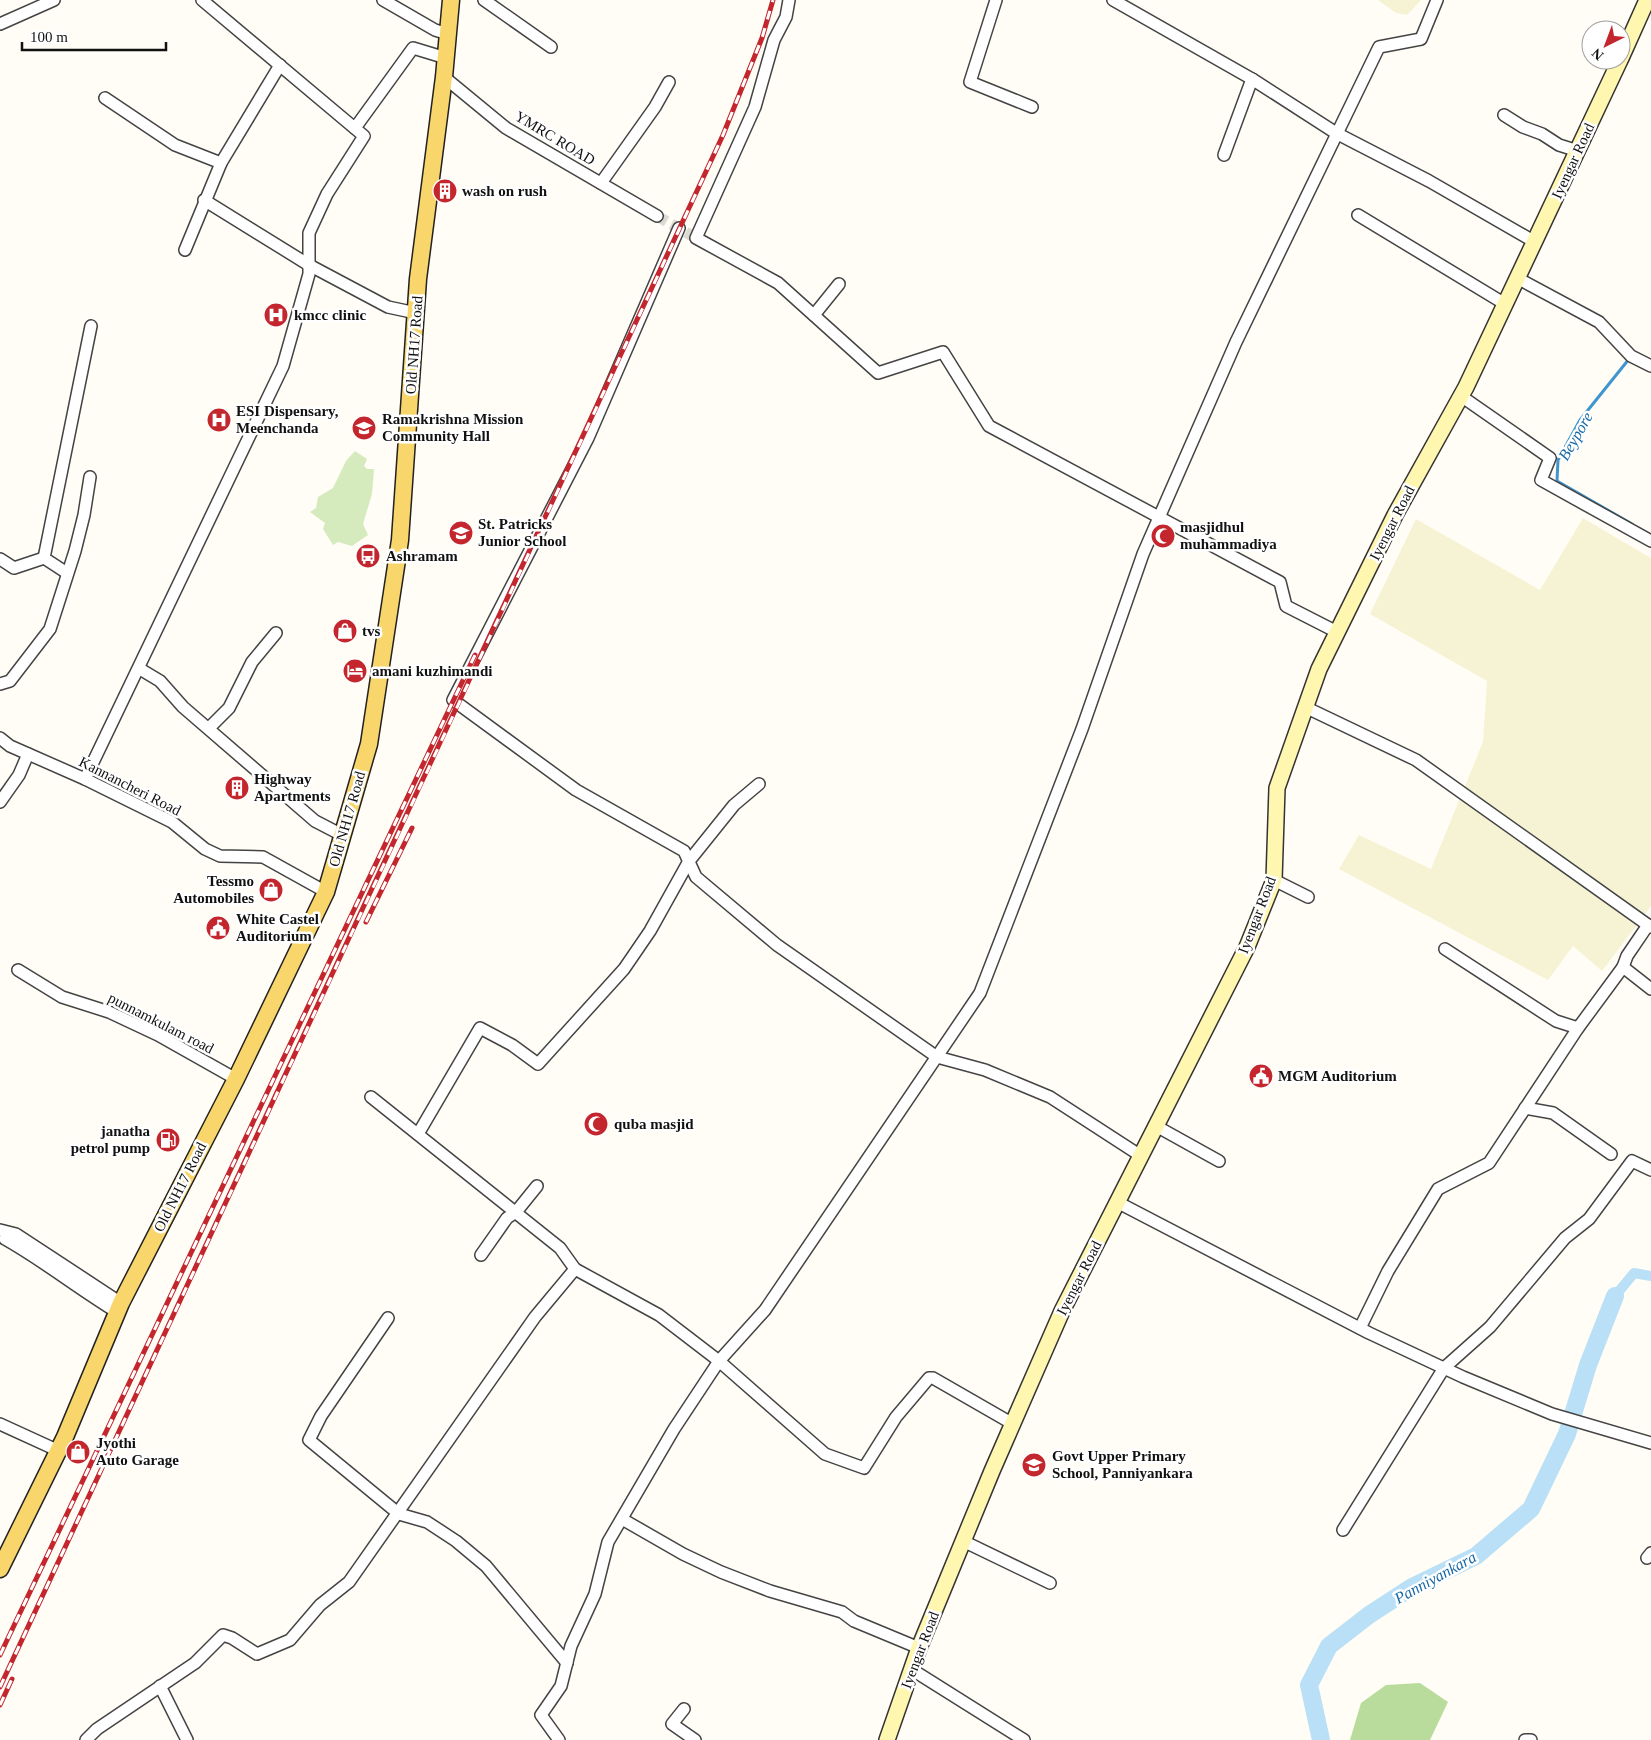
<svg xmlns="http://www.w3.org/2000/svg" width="1651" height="1740" font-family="'Times New Roman',serif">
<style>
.farmland{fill:#f6f3d4}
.green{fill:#d5ebbd}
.forest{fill:#b9dc9c}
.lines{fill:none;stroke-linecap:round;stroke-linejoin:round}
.stream{stroke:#3f96cf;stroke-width:3}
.canal{stroke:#b9e0f7;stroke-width:10}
.river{stroke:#b9e0f7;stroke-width:18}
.minor-tunnel{stroke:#dbdad3;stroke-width:11;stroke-dasharray:11 5.5;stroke-linecap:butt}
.minor-casing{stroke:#444;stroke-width:14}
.secondary-casing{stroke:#333;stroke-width:18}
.primary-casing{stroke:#222;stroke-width:19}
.minor{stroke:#fff;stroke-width:11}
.secondary{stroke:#fff6b0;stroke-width:15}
.primary{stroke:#f9d66b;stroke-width:16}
.rail-casing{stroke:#c4262e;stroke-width:5}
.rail{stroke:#fff;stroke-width:3;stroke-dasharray:9;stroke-linecap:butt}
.labels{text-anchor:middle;stroke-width:5;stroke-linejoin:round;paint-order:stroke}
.street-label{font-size:15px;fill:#111;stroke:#fff}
.poi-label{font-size:15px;font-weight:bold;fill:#111;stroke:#fff;text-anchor:start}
.water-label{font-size:16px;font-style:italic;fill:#1768a6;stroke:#fff}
</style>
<rect width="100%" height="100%" fill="#fffdf5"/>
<!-- farmland -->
<g class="farmland">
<path d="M 1378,0 L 1421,0 L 1407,15 L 1396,13 Z"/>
<path d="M 1583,518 L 1651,558 L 1651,906 L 1602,971 L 1573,946 L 1548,980 L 1339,869 L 1359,835 L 1431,869 L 1483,742 L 1487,681 L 1370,614 L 1416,519 L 1540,590 Z"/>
</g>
<!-- green -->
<path class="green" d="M 355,451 L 367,459 L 364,466 L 367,469 L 374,469 L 372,494 L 363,524 L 368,535 L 352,546 L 338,542 L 333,545 L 323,529 L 325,523 L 310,512 L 316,508 L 318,497 L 333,488 L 346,461 Z"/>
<!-- forest -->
<path class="forest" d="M 1420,1683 L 1448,1702 L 1430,1740 L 1350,1740 L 1361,1703 L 1386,1685 Z"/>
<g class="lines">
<!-- stream -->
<path class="stream" d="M 1629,359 L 1580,420 L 1558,460 L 1557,481 L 1632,524"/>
<!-- canal -->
<path class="canal" d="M 1615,1296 L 1634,1273 L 1651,1276"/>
<!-- river -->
<path class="river" d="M 1321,1740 L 1309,1685 L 1329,1646 L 1369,1615 L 1412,1587 L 1476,1556 L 1531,1509 L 1567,1434 L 1588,1365 L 1615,1296"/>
<!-- minor-tunnel -->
<path class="minor-tunnel" d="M 657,216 L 696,238"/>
<defs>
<g id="minor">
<path d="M 383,0 L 435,30 L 448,34"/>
<path d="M 484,0 L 551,47"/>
<path d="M 789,0 L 786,17 L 774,40 L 755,107 L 696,238 L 778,283 L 878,373 L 943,352 L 989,426 L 1280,582 L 1286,606 L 1337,632"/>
<path d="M 996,0 L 970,82 L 1032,107"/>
<path d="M 1113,0 L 1252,79 L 1336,133 L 1429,181 L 1535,242"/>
<path d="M 0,24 L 54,0"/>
<path d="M 444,77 L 506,128 L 657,216"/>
<path d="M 105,98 L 175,145 L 221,163"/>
<path d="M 1504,115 L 1523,127 L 1542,134 L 1559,145 L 1578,151"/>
<path d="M 355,128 L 413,48 L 446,58"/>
<path d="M 1224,155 L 1252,79"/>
<path d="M 601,183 L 655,107 L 669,82"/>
<path d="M 204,200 L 309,265 L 388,307 L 416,313"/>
<path d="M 1358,215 L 1505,304"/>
<path d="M 679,228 L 588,438 L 453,700 L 576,790 L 684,851 L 696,877 L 777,945 L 937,1057 L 985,1070 L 1050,1097 L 1141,1156"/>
<path d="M 185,250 L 221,163 L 280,65"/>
<path d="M 1517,278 L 1599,322 L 1631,356 L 1651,366"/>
<path d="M 814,315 L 839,284"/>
<path d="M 1461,396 L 1550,458 L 1541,480 L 1651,541"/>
<path d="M 0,559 L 14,568 L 44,558"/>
<path d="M 67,573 L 44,558 L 91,326"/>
<path d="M 140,669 L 160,681 L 183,707 L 315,821 L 342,835"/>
<path d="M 0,684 L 10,681 L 50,629 L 75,551 L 84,515 L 90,477"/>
<path d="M 1305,707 L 1416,760 L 1648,925"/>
<path d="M 209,728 L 229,708 L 252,662 L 276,633"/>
<path d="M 0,738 L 10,746 L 85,779 L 172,822 L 205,849 L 220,856 L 263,857 L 326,892"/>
<path d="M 85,779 L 283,366 L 309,274 L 309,233 L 327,194 L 364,136 L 202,0"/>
<path d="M 0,802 L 19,775 L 28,754"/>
<path d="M 1274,880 L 1308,897"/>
<path d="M 1445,949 L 1556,1021 L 1578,1028 L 1623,967 L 1651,989"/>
<path d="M 1623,967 L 1627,956 L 1648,925 L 1651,927"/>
<path d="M 18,970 L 62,997 L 109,1012 L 158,1035 L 236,1079"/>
<path d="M 371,1097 L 560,1248 L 575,1269 L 659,1315 L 719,1361 L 825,1454 L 864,1468 L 896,1417 L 929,1378 L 933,1378 L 1013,1424"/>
<path d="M 1525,1108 L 1553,1113 L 1611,1154"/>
<path d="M 1156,1126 L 1219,1161"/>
<path d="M 418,1134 L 480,1028 L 512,1045 L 538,1064 L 624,969 L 650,931 L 689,861 L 734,805 L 759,784"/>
<path d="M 1117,1202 L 1369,1333 L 1463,1377 L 1552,1414 L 1651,1443"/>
<path d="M 0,1230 L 16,1234 L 121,1303"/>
<path d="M 5,1239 C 44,1261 79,1289 117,1312"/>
<path d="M 481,1255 L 507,1218 L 516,1212 L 537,1186"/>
<path d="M 388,1318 L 321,1416 L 309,1440 L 399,1514 L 427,1522 L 456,1541 L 486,1566 L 567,1663"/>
<path d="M 1360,1328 L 1388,1271 L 1438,1189 L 1489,1163 L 1578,1028"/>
<path d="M 0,1424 L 59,1451"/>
<path d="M 622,1519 L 683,1554 L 721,1572 L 770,1591 L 842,1612 L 854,1621 L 919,1648"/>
<path d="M 1343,1530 L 1444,1368 L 1490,1327 L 1565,1238 L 1589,1219 L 1632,1161 L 1651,1170"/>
<path d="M 963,1541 L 1050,1583"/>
<path d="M 1647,1558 L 1651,1553"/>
<path d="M 911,1669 L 1024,1740"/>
<path d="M 160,1686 L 187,1740"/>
<path d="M 684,1709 L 672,1724 L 695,1740"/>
<path d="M 86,1740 L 97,1729 L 195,1663 L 223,1635 L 232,1638 L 257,1654 L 290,1640 L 320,1605 L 349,1582 L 535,1317 L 575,1269"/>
<path d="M 559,1740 L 541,1715 L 561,1686 L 571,1646 L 595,1594 L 608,1542 L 674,1429 L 719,1361 L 765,1310 L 980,993 L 1082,729 L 1143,554 L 1236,342 L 1379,47 L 1421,39 L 1437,0"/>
<path d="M 1525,1740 L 1531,1740"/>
</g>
<g id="secondary">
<path d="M 1621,58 L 1647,0"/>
<path d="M 887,1740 L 919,1648 L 992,1471 L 1062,1311 L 1247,947 L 1274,880 L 1277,788 L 1319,669 L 1395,515 L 1466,387 L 1620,60"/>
</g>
<path id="primary" d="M 0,1569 L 65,1437 L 121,1303 L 236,1079 L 326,892 L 369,744 L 400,540 L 418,279 L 444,77 L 451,0"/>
</defs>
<!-- minor casing -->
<use href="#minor" class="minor-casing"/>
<!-- secondary casing -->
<use href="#secondary" class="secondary-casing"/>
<!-- primary casing -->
<use href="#primary" class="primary-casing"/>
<!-- minor -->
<use href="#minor" class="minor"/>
<!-- secondary -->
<use href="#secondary" class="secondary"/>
<!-- primary -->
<use href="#primary" class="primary"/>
<defs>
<g id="rail">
<path d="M 366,922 L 412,828"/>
<path d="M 0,1655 L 475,655"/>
<path d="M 0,1687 C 241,1170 483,653 723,135 L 762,38 L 773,0"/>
<path d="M 0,1705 L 12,1679"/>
</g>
</defs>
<!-- rail casing -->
<use href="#rail" class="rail-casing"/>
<!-- rail -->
<use href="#rail" class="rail"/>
</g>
<!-- icons -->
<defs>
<symbol id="building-disc" viewBox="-11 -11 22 22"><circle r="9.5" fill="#c4262e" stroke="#fff"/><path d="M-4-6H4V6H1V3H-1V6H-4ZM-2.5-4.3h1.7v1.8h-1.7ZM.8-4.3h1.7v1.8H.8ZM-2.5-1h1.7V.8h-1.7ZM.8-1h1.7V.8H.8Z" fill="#fff"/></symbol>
<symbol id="hospital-disc" viewBox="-11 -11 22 22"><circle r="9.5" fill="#c4262e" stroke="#fff"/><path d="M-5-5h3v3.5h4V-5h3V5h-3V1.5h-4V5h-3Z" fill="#fff"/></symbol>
<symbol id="school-disc" viewBox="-11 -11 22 22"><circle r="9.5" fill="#c4262e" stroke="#fff"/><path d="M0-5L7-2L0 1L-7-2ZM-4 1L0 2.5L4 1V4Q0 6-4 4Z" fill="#fff"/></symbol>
<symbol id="mosque-disc" viewBox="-11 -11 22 22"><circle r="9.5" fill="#c4262e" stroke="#fff"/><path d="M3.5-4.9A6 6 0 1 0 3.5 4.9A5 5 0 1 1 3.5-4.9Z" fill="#fff"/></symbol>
<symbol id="bus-disc" viewBox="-11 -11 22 22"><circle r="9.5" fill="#c4262e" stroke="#fff"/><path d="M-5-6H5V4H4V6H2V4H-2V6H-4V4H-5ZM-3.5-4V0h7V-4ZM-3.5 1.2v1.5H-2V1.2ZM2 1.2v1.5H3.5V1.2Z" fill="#fff"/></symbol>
<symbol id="shop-disc" viewBox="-11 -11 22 22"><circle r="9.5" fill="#c4262e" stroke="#fff"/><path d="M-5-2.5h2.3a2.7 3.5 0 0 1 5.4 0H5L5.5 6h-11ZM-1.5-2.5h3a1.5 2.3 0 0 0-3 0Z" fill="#fff"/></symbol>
<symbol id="hotel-disc" viewBox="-11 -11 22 22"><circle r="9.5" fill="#c4262e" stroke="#fff"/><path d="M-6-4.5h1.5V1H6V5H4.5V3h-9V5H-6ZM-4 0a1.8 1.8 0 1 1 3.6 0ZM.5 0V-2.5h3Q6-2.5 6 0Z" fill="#fff"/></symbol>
<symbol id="civic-disc" viewBox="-11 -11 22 22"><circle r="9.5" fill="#c4262e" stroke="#fff"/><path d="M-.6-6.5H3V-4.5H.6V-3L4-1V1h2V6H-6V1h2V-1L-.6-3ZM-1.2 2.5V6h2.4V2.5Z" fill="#fff"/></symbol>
<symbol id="fuel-disc" viewBox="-11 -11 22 22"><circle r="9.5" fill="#c4262e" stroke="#fff"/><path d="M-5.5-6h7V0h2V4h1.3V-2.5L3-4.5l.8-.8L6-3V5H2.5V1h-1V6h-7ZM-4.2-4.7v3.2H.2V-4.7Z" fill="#fff"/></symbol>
</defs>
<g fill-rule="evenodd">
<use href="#building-disc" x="431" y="177" width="28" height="28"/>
<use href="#hospital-disc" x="262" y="301" width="28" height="28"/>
<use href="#hospital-disc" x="205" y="406" width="28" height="28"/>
<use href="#school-disc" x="350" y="414" width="28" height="28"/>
<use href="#school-disc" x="447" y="519" width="28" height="28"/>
<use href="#mosque-disc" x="1149" y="522" width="28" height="28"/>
<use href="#bus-disc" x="354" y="542" width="28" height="28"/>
<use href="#shop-disc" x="331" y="617" width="28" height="28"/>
<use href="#hotel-disc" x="341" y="657" width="28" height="28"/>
<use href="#building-disc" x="223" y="774" width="28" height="28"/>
<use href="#shop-disc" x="257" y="876" width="28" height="28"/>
<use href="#civic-disc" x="204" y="914" width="28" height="28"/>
<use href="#civic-disc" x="1247" y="1062" width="28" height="28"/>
<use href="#mosque-disc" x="582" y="1110" width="28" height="28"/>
<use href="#fuel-disc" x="154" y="1126" width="28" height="28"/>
<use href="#shop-disc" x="64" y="1438" width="28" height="28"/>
<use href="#school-disc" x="1020" y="1451" width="28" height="28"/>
</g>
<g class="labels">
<!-- street labels -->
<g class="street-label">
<text transform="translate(555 138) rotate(31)" y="5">YMRC ROAD</text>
<text transform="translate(1573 161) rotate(-65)" y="5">Iyengar Road</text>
<text transform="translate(414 345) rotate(-86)" y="5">Old NH17 Road</text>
<text transform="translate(1392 523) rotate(-63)" y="5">Iyengar Road</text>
<text transform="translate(130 786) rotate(27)" y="5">Kannancheri Road</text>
<text transform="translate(347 819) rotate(-74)" y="5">Old NH17 Road</text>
<text transform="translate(1257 915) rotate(-69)" y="5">Iyengar Road</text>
<text transform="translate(161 1023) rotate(27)" y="5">punnamkulam road</text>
<text transform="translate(180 1187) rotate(-63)" y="5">Old NH17 Road</text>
<text transform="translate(1079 1278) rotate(-63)" y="5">Iyengar Road</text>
<text transform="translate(920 1650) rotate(-69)" y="5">Iyengar Road</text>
</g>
<!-- poi labels -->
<g class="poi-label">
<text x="462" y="196">wash on rush</text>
<text x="294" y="320">kmcc clinic</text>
<text x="236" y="416">ESI Dispensary,<tspan x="236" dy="17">Meenchanda</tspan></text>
<text x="382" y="424">Ramakrishna Mission<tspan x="382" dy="17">Community Hall</tspan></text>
<text x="478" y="529">St. Patricks<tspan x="478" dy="17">Junior School</tspan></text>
<text x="1180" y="532">masjidhul<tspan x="1180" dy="17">muhammadiya</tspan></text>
<text x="386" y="561">Ashramam</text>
<text x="362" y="636">tvs</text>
<text x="372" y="676">amani kuzhimandi</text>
<text x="254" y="784">Highway<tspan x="254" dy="17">Apartments</tspan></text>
<text x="254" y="886" text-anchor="end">Tessmo<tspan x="254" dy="17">Automobiles</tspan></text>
<text x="236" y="924">White Castel<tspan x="236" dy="17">Auditorium</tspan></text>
<text x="1278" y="1081">MGM Auditorium</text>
<text x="614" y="1129">quba masjid</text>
<text x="150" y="1136" text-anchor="end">janatha<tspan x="150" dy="17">petrol pump</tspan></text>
<text x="96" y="1448">Jyothi<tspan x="96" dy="17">Auto Garage</tspan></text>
<text x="1052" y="1461">Govt Upper Primary<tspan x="1052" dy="17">School, Panniyankara</tspan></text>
</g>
<!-- water labels -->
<g class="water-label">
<text transform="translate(1575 436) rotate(-60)" y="6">Beypore</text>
<text transform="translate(1435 1577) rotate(-29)" y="6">Panniyankara</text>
</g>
</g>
<!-- north arrow -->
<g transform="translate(1606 45) rotate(222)"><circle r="24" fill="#ffffff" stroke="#a0a0a0"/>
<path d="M0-4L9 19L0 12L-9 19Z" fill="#c4262e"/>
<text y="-8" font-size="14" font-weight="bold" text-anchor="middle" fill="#111111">N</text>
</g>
<!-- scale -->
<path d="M22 42v8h144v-8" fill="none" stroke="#111111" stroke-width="2.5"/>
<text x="30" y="42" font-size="15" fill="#111111" stroke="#ffffff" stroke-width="4" paint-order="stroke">100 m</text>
</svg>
